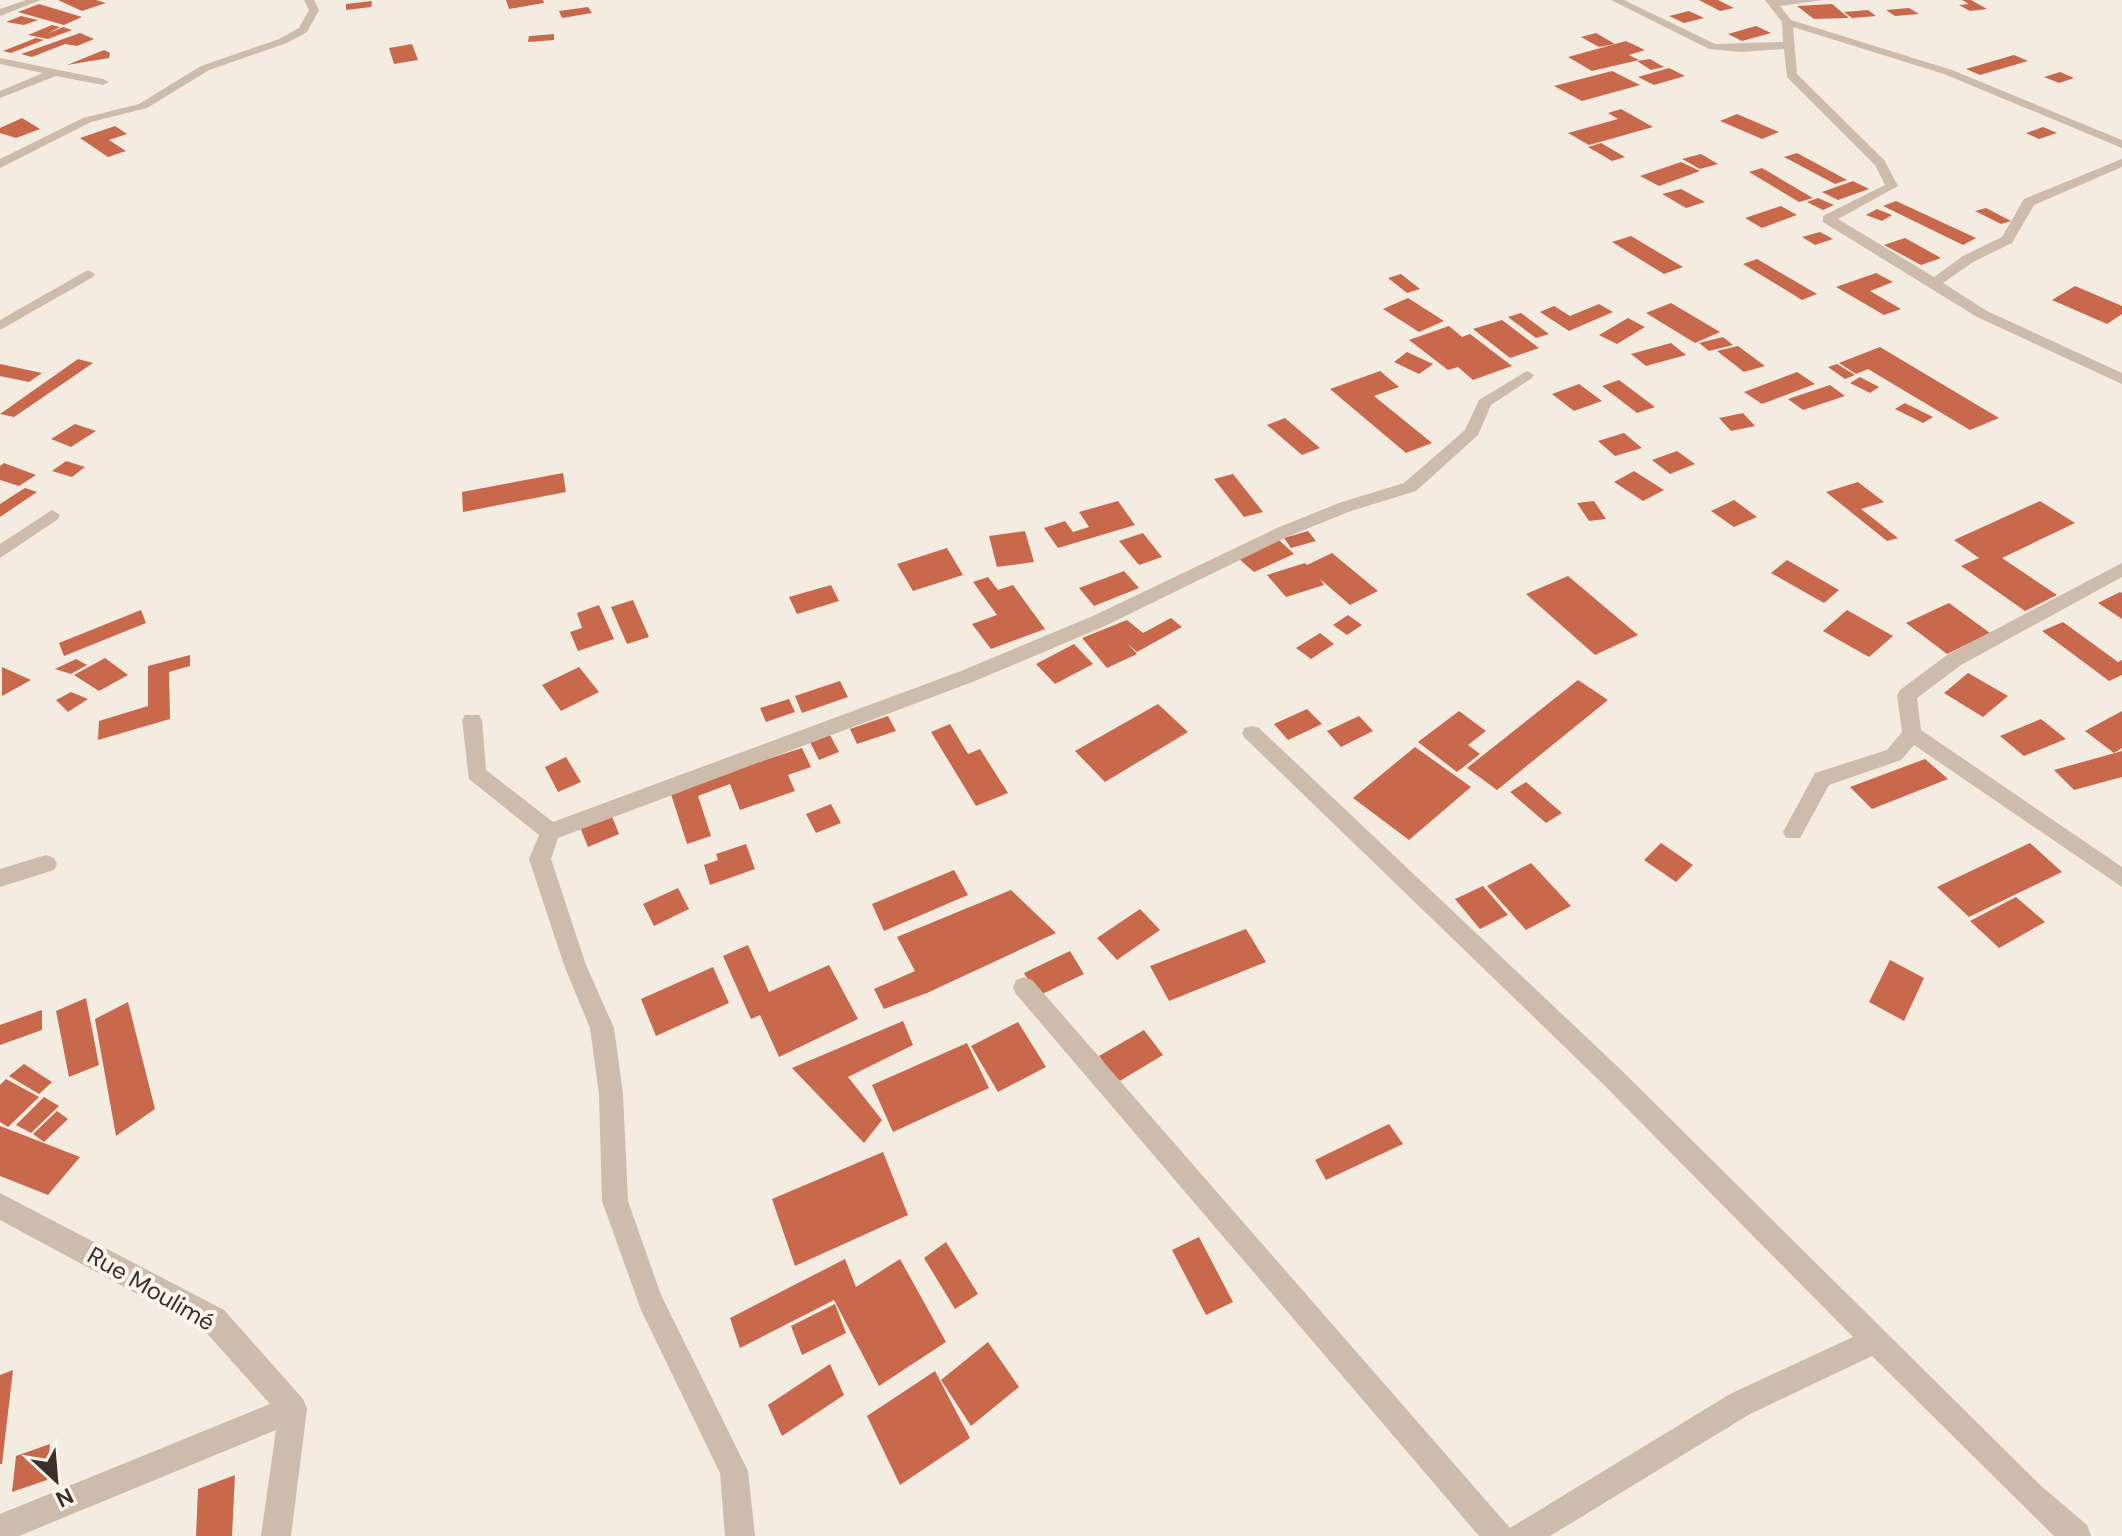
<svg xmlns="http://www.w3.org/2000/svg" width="2122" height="1536" font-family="'DM Sans',sans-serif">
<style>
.building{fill:#c8694b}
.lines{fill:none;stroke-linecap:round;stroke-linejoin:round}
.minor{fill:#cdbbac;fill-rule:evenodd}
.labels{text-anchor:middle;stroke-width:8;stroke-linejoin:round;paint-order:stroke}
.near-street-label{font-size:24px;fill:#3b302b;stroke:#fbf5ee}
</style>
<rect width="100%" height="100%" fill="#f4ebe1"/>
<!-- building -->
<g class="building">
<path d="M 58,0 L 96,0 L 106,3 L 82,11 Z"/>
<path d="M 506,0 L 543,0 L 544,3 L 509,9 Z"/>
<path d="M 1699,0 L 1718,0 L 1734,8 L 1720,11 Z"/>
<path d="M 1962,0 L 1971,0 L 1987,9 L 1970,11 L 1959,5 L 1969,4 Z"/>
<path d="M 372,1 L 371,7 L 346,10 L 346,4 Z"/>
<path d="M 39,4 L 82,17 L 64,25 L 18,12 Z"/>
<path d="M 1832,4 L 1849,18 L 1814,19 L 1797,6 Z"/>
<path d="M 588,7 L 592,13 L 562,18 L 559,11 Z"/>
<path d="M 1909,8 L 1919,14 L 1895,16 L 1886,10 Z"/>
<path d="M 1868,10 L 1876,16 L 1852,18 L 1844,12 Z"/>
<path d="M 1689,11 L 1704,18 L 1684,23 L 1669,16 Z"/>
<path d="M 21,16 L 38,20 L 24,25 L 6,22 Z"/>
<path d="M 52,25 L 60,27 L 47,34 L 63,27 L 72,30 L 48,39 L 28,35 Z"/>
<path d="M 1756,26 L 1771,33 L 1742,41 L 1728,34 Z"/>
<path d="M 80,33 L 94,39 L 77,46 L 65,44 L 32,57 L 21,54 Z"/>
<path d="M 1596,33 L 1615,44 L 1599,47 L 1581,37 Z"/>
<path d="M 554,34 L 554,40 L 528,42 L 529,36 Z"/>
<path d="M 36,38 L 44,40 L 11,53 L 3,51 Z"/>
<path d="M 1626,41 L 1645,50 L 1629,55 L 1639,60 L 1592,71 L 1568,57 Z"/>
<path d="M 412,44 L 418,60 L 394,64 L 389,48 Z"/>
<path d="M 104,50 L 110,53 L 109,58 L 67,65 Z"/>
<path d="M 2014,55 L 2028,61 L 1980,75 L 1966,69 Z"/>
<path d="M 1650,59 L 1664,67 L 1651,70 L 1637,61 Z"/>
<path d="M 1669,68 L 1685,76 L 1654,85 L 1638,77 Z"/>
<path d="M 1612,71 L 1640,85 L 1582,101 L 1554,86 Z"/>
<path d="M 2060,72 L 2074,78 L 2059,83 L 2044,77 Z"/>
<path d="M 1621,109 L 1653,127 L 1589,145 L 1568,133 L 1618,119 L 1608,113 Z"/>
<path d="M 1737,114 L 1779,132 L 1762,139 L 1720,121 Z"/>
<path d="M 22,118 L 40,129 L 16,138 L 0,133 L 0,128 Z"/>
<path d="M 115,126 L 127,134 L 109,140 L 126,151 L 108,157 L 80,138 Z"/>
<path d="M 2043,127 L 2057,133 L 2039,139 L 2026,133 Z"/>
<path d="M 1601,143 L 1625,157 L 1612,161 L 1588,147 Z"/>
<path d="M 1797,153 L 1847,180 L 1835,184 L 1784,157 Z"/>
<path d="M 1701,154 L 1718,164 L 1700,169 L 1682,159 Z"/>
<path d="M 1681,162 L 1700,171 L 1659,186 L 1640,176 Z"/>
<path d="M 1762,168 L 1813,198 L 1799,202 L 1749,172 Z"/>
<path d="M 1853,181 L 1869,189 L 1838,200 L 1822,192 Z"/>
<path d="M 1681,189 L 1705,202 L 1686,208 L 1662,194 Z"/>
<path d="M 1818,198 L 1834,205 L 1823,210 L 1807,202 Z"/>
<path d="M 1896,201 L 1976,238 L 1963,245 L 1883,206 Z"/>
<path d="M 1781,206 L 1797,215 L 1762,228 L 1745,218 Z"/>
<path d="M 1986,208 L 2011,221 L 2001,224 L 1975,211 Z"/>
<path d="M 1877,209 L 1892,215 L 1882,221 L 1866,215 Z"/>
<path d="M 1820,232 L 1833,239 L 1815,245 L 1802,237 Z"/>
<path d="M 1631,236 L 1683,267 L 1664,274 L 1612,242 Z"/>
<path d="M 1905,238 L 1941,258 L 1921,265 L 1884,245 Z"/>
<path d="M 1757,259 L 1817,294 L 1802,300 L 1743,264 Z"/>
<path d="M 1876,273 L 1893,282 L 1870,291 L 1901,309 L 1884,315 L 1836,287 Z"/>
<path d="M 1401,274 L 1420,289 L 1407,293 L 1388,278 Z"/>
<path d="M 2075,286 L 2122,306 L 2122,314 L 2107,324 L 2052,300 Z"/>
<path d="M 1408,298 L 1444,321 L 1419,332 L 1383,309 Z"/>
<path d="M 1671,303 L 1720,332 L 1695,343 L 1646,313 Z"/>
<path d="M 1599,304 L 1613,312 L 1569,331 L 1540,312 L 1554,306 L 1570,316 Z"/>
<path d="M 1521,313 L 1549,334 L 1536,338 L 1508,317 Z"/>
<path d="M 1628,318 L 1645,327 L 1617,344 L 1599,335 Z"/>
<path d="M 1502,320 L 1539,348 L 1510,358 L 1473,329 Z"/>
<path d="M 1449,326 L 1462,337 L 1470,334 L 1512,366 L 1473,380 L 1458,367 L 1448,370 L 1409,340 Z"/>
<path d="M 1723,337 L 1733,345 L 1709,351 L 1699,343 Z"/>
<path d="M 1671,343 L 1686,355 L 1646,366 L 1631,354 Z"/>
<path d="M 1738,346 L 1765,366 L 1744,372 L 1717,351 Z"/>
<path d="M 1880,347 L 1999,418 L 1970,430 L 1868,369 L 1856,374 L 1839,363 Z"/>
<path d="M 1407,352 L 1433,364 L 1419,374 L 1394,362 Z"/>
<path d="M 78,359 L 93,363 L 14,417 L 0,414 Z"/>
<path d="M 0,364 L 42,373 L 29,382 L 0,376 Z"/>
<path d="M 1837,364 L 1855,375 L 1845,379 L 1828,367 Z"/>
<path d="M 1380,371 L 1399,387 L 1374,396 L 1432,443 L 1406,453 L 1330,389 Z"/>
<path d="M 1797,372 L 1815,384 L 1762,404 L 1744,392 Z"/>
<path d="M 1860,377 L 1879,387 L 1870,393 L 1850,383 Z"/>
<path d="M 1619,380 L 1655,407 L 1637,413 L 1602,386 Z"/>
<path d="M 1579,384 L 1602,401 L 1574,411 L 1552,394 Z"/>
<path d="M 1830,385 L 1845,396 L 1803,410 L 1788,399 Z"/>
<path d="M 1905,403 L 1933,417 L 1923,423 L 1895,409 Z"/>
<path d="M 1743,413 L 1755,426 L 1731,431 L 1719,418 Z"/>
<path d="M 1285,418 L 1320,448 L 1302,455 L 1267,425 Z"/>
<path d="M 75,424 L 96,431 L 71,447 L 51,439 Z"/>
<path d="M 1624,433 L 1642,448 L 1615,456 L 1598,441 Z"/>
<path d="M 1677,451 L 1695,464 L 1670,474 L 1652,460 Z"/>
<path d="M 66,461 L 85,467 L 72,477 L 52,471 Z"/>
<path d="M 4,463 L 36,475 L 19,486 L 0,480 L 0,466 Z"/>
<path d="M 1634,471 L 1664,490 L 1643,501 L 1614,482 Z"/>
<path d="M 563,473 L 566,492 L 463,512 L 462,492 Z"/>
<path d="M 1233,474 L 1263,512 L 1244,517 L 1214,479 Z"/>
<path d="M 1858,482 L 1884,502 L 1861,509 L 1898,538 L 1887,541 L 1826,492 Z"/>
<path d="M 25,488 L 37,492 L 0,517 L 0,504 Z"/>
<path d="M 1734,500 L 1757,517 L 1734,527 L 1711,511 Z"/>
<path d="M 1118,501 L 1135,525 L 1058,548 L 1044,528 L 1065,521 L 1073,532 L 1089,527 L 1079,512 Z"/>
<path d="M 1594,501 L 1606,519 L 1589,521 L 1577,503 Z"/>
<path d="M 2040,501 L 2075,523 L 2002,558 L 2057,595 L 2025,611 L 1961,566 L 1979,558 L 1954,540 Z"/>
<path d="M 1025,531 L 1034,562 L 997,567 L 989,536 Z"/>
<path d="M 1308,531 L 1316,541 L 1291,548 L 1284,538 Z"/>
<path d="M 1143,533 L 1162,557 L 1139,565 L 1119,541 Z"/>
<path d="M 1279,540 L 1294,554 L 1254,572 L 1238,558 Z"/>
<path d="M 947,548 L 963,575 L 913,591 L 897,564 Z"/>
<path d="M 1332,553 L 1378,591 L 1350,605 L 1320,579 L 1324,585 L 1286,597 L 1267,575 L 1305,563 L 1307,565 Z"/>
<path d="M 1787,560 L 1839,590 L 1824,603 L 1771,573 Z"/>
<path d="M 1124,571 L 1139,588 L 1094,606 L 1079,588 Z"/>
<path d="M 1568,576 L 1638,635 L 1595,655 L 1526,594 Z"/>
<path d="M 988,577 L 998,590 L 1013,585 L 1045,629 L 991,649 L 972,624 L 997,615 L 973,582 Z"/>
<path d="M 831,585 L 839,601 L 797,614 L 789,597 Z"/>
<path d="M 2120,592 L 2122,593 L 2122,619 L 2098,603 Z"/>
<path d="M 633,600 L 649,637 L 627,644 L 611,607 Z"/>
<path d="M 1949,603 L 1990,633 L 1947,654 L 1906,623 Z"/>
<path d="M 599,605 L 614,639 L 578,651 L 570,632 L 582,628 L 577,613 Z"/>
<path d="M 141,610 L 146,623 L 64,656 L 59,643 Z"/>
<path d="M 1847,610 L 1893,636 L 1869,657 L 1823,631 Z"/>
<path d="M 1348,615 L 1362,625 L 1347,635 L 1333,625 Z"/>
<path d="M 1171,618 L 1182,627 L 1137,652 L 1127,643 L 1137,654 L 1107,668 L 1082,638 L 1127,620 L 1143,633 Z"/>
<path d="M 2063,622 L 2118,662 L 2122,660 L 2122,675 L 2109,681 L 2042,631 Z"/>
<path d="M 1320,633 L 1334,644 L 1311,659 L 1296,648 Z"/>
<path d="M 1074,644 L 1093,664 L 1055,684 L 1036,664 Z"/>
<path d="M 190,655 L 190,666 L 169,672 L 170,719 L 98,740 L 99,721 L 148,706 L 148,666 Z"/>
<path d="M 105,658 L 128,675 L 99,691 L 74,675 Z"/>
<path d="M 76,659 L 87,665 L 71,674 L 55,669 Z"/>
<path d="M 2,667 L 31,680 L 2,696 Z"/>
<path d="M 579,667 L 599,692 L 561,711 L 542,685 Z"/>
<path d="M 1968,673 L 2008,696 L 1983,717 L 1944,693 Z"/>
<path d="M 1578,680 L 1608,700 L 1497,790 L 1467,768 Z"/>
<path d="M 840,681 L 848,697 L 802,713 L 795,696 Z"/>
<path d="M 71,692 L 88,699 L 68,712 L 56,700 Z"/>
<path d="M 789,699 L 795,712 L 766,722 L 760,708 Z"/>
<path d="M 1158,704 L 1188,732 L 1105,782 L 1075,751 Z"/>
<path d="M 1307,709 L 1322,724 L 1288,740 L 1274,724 Z"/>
<path d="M 1459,711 L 1486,731 L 1468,745 L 1480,754 L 1457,772 L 1418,742 Z"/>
<path d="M 2122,711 L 2122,748 L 2114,753 L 2085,731 Z"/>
<path d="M 888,716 L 896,731 L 857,744 L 850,729 Z"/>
<path d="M 1359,716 L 1373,731 L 1341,747 L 1327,731 Z"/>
<path d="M 2041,719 L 2066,739 L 2024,756 L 2000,736 Z"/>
<path d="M 950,724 L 968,754 L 980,749 L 1008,793 L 976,806 L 931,732 Z"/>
<path d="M 830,735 L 839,752 L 819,760 L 810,742 Z"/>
<path d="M 1415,747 L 1471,787 L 1409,840 L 1353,798 Z"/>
<path d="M 802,748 L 811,767 L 788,775 L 795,791 L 740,810 L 730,784 L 698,796 L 711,836 L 687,844 L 670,791 Z"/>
<path d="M 2122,751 L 2122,777 L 2074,790 L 2054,770 Z"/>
<path d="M 566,757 L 581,782 L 558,792 L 545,767 Z"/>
<path d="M 1925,759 L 1948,779 L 1872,809 L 1850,787 Z"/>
<path d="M 1526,782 L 1562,813 L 1546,823 L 1510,792 Z"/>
<path d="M 831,804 L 841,823 L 816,833 L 806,814 Z"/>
<path d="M 609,809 L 619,834 L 588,847 L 578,822 Z"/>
<path d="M 1661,843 L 1693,865 L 1676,882 L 1644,860 Z"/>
<path d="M 2030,843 L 2062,872 L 1969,917 L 1937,887 Z"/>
<path d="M 746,844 L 755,869 L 710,885 L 704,865 L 718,860 L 716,854 Z"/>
<path d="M 1531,863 L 1571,906 L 1526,930 L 1487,886 Z"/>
<path d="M 954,870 L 968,895 L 884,931 L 872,904 Z"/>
<path d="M 1483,886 L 1508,915 L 1480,929 L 1455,899 Z"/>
<path d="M 678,888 L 689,909 L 654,926 L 643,904 Z"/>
<path d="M 1011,890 L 1056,933 L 927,993 L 884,1009 L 874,989 L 915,971 L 897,937 Z"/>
<path d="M 2016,897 L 2045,922 L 1999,948 L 1970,921 Z"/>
<path d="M 1140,909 L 1160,930 L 1117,960 L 1097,938 Z"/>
<path d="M 1246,929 L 1266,962 L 1169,1001 L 1150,966 Z"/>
<path d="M 748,945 L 769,992 L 829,965 L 858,1019 L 779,1057 L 760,1015 L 751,1019 L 723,956 Z"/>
<path d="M 1070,951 L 1084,974 L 1038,996 L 1024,973 Z"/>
<path d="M 1890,960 L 1924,978 L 1904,1021 L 1869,1002 Z"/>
<path d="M 713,967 L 729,1003 L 656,1036 L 641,999 Z"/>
<path d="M 86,998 L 99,1065 L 69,1077 L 56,1011 Z"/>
<path d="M 128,1002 L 155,1109 L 116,1136 L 95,1019 Z"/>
<path d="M 42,1010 L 42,1030 L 0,1045 L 0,1025 Z"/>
<path d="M 903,1021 L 913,1045 L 848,1077 L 882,1120 L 864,1143 L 792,1068 Z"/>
<path d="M 1018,1022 L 1046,1067 L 998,1092 L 971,1046 Z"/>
<path d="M 1144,1030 L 1163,1055 L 1118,1082 L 1099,1056 Z"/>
<path d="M 967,1043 L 989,1088 L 893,1132 L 872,1085 Z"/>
<path d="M 24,1064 L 52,1082 L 39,1094 L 9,1076 Z"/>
<path d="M 6,1079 L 39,1097 L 8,1127 L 0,1122 L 0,1085 Z"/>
<path d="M 44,1097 L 59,1106 L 31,1133 L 16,1125 Z"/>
<path d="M 57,1111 L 68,1119 L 44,1142 L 33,1134 Z"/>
<path d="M 1389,1124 L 1403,1144 L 1326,1180 L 1315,1160 Z"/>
<path d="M 0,1126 L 80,1157 L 48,1195 L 0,1176 Z"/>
<path d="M 883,1152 L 908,1215 L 795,1266 L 772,1199 Z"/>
<path d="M 1199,1237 L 1233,1302 L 1206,1315 L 1172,1250 Z"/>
<path d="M 946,1242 L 978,1294 L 955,1309 L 924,1258 Z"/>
<path d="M 845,1259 L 856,1287 L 900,1259 L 946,1342 L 879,1386 L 834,1300 L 740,1348 L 730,1318 Z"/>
<path d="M 835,1304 L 846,1333 L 802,1355 L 791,1326 Z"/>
<path d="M 988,1342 L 1019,1387 L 971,1426 L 941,1380 Z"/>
<path d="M 830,1364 L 844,1395 L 782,1436 L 768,1405 Z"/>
<path d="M 13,1370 L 2,1464 L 0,1464 L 0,1375 Z"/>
<path d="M 935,1371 L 970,1438 L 900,1485 L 867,1416 Z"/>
<path d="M 50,1444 L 47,1480 L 12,1492 L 16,1456 Z"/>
<path d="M 235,1475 L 232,1536 L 196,1536 L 198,1489 Z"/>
</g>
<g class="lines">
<!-- minor -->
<g class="minor">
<path d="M 26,0 L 41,0 L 0,16 L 0,9 Z"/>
<path d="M 304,0 L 314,0 L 319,10 L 307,32 L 287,43 L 209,70 L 147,108 L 91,122 L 0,168 L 0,159 L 83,118 L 139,104 L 201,66 L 279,39 L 299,28 L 309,10 Z"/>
<path d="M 1611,0 L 1624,0 L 1715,44 L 1783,42 L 1782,22 L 1765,0 L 1823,0 L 1780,6 L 1791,20 L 1952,70 L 2122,140 L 2122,148 L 1944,74 L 1793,27 L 1797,74 L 1884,160 L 1898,186 L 1838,219 L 1934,277 L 1963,256 L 2002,237 L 2024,199 L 2122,159 L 2122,167 L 2034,205 L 2012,243 L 1973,262 L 1943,283 L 1987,311 L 2122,373 L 2122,384 L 1977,317 L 1823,222 L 1823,216 L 1885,185 L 1875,165 L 1787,77 L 1784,49 L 1741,52 L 1709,49 Z"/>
<path d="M 0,58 L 103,79 L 109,82 L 103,85 L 56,76 L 0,98 L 0,91 L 43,73 L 0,64 Z"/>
<path d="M 88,270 L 95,274 L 93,277 L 0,330 L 0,320 Z"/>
<path d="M 1527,371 L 1534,375 L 1532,378 L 1491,405 L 1478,435 L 1416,491 L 1351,511 L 1289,536 L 1105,626 L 975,681 L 558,838 L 551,859 L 586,965 L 614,1028 L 623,1094 L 628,1201 L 661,1295 L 748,1471 L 755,1536 L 725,1536 L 720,1473 L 641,1310 L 602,1201 L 599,1094 L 590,1028 L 564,965 L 529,859 L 539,835 L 469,779 L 462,720 L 465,715 L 479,715 L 482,720 L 486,770 L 553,822 L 961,671 L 1093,616 L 1277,528 L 1339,503 L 1404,483 L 1465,430 L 1479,400 Z"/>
<path d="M 52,510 L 60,515 L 58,519 L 0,558 L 0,544 Z"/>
<path d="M 2122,563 L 2122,577 L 1961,665 L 1917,698 L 1921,730 L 2122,867 L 2122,887 L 1914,745 L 1901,760 L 1829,785 L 1800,838 L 1786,838 L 1783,832 L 1815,773 L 1887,750 L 1902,732 L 1897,695 L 1900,690 L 1947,655 Z"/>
<path d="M 1252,726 L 1259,728 L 1618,1067 L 2040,1485 L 2087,1525 L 2091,1536 L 2054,1536 L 1872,1356 L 1750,1414 L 1550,1536 L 1479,1536 L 1016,994 L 1013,987 L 1016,980 L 1024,977 L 1032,980 L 1510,1528 L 1730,1394 L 1853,1337 L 1602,1083 L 1245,738 L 1242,733 L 1245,728 Z"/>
<path d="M 46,855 L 54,858 L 57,864 L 54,870 L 0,887 L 0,869 Z"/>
<path d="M 0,1193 L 224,1310 L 303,1399 L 307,1409 L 291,1536 L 261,1536 L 276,1430 L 19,1536 L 0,1536 L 0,1514 L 270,1404 L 204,1330 L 0,1220 Z"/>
</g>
</g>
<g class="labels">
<!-- near-street labels -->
<g class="near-street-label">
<text transform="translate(151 1289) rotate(30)" y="8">Rue Moulimé</text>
</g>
</g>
<!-- north arrow -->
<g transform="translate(56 1480) rotate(154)" stroke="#fbf5ee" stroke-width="6" paint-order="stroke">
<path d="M0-6L14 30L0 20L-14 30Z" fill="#3b302b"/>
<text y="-12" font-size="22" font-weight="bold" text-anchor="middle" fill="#3b302b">N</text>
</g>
</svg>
